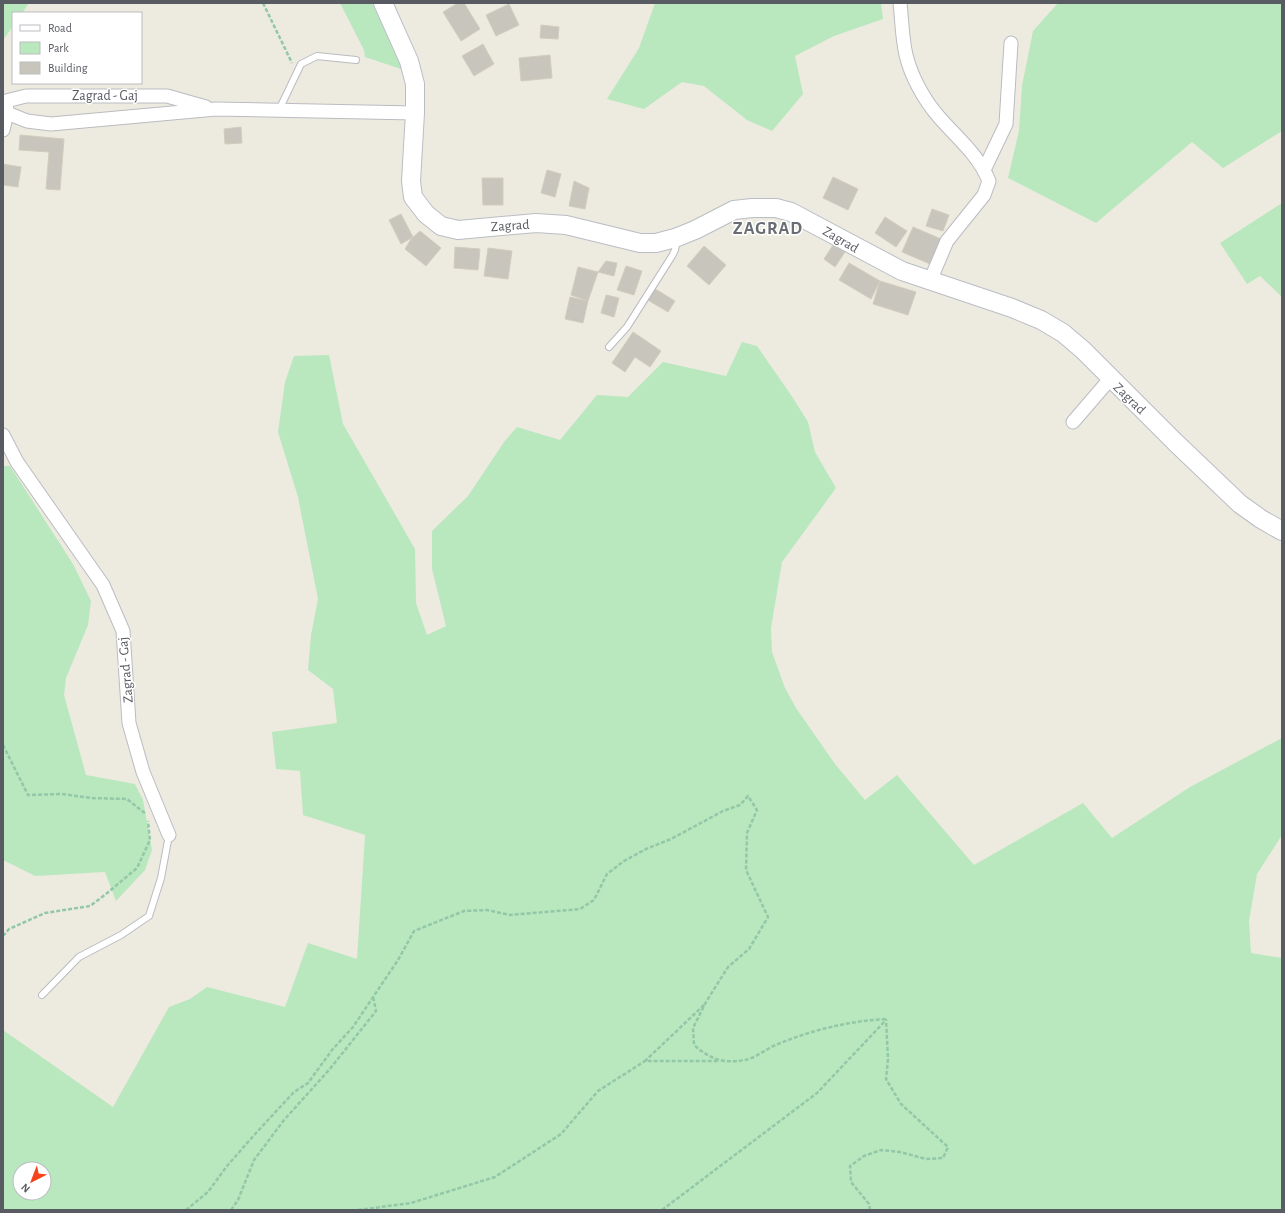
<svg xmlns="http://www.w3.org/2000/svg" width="1285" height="1213" font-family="'Alegreya Sans',sans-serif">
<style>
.green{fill:#b9e7be;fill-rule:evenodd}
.building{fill:#c8c5bc;stroke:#d2cdbd}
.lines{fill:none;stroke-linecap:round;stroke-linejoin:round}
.service-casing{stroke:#babcc2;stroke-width:8}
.minor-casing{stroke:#babcc2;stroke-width:15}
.secondary-casing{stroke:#babdc5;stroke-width:20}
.path{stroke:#92c8a7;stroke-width:2.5;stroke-dasharray:4 2;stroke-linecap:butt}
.service{stroke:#fff;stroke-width:6}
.minor{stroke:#fff;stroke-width:13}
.secondary{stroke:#fff;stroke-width:18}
.labels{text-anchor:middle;stroke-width:3;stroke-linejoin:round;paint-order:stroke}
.street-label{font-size:14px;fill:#585b62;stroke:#fff}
.district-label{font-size:18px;font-weight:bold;letter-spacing:1px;fill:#696d74;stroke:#fff}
</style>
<rect width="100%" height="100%" fill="#edebdf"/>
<!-- green -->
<g class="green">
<path d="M 3,3 L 29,3 L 22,13 L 13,13 L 13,26 L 3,40 Z"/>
<path d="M 340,3 L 372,3 L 404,70 L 365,57 L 364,50 Z"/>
<path d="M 655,3 L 881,3 L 883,19 L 834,36 L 795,56 L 803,94 L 772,131 L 747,120 L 704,86 L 682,82 L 644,109 L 607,99 L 639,48 Z"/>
<path d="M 1058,3 L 1282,3 L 1282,131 L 1223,168 L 1192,142 L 1096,223 L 1008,178 L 1019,131 L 1022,86 L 1033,31 Z"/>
<path d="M 1282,203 L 1282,297 L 1260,276 L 1247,284 L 1220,243 Z"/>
<path d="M 742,342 L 757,346 L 793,398 L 808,422 L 815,452 L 836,488 L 782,562 L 771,628 L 772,652 L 785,688 L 796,708 L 835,764 L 865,800 L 897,775 L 974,865 L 1083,803 L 1112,838 L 1190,787 L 1282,738 L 1282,835 L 1257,874 L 1249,921 L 1251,953 L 1282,958 L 1282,1210 L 3,1210 L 3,1030 L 113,1107 L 169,1007 L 190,999 L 207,987 L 285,1007 L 308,943 L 357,959 L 365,835 L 303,815 L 300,771 L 276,769 L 272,732 L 337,723 L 333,689 L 308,670 L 311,635 L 318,599 L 298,497 L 278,432 L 285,382 L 294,356 L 329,355 L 343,424 L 415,549 L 416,603 L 427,635 L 446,626 L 432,569 L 432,531 L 468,496 L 504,442 L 517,427 L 560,440 L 597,395 L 628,397 L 663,362 L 726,376 ZM 20,1169 L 44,1169 L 44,1193 L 20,1193 Z"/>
<path d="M 3,466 L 10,466 L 73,564 L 91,601 L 88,625 L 66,678 L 64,695 L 86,775 L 135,784 L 143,800 L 152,850 L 145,870 L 116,901 L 105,872 L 35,876 L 3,860 Z"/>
</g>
<!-- building -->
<g class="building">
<path d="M 458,3 L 464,3 L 480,29 L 461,41 L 443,12 Z"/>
<path d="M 509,4 L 519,25 L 496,36 L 486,15 Z"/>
<path d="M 541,25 L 559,27 L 558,39 L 540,38 Z"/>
<path d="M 483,44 L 494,64 L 474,76 L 462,56 Z"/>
<path d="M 550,55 L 552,78 L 521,81 L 519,58 Z"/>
<path d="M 241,127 L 242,143 L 225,144 L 224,129 Z"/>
<path d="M 20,135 L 64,139 L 60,190 L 46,189 L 49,152 L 19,150 Z"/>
<path d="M 3,164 L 21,167 L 18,187 L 3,185 Z"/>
<path d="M 547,170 L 561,174 L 555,197 L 541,193 Z"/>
<path d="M 833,177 L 858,189 L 848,210 L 823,198 Z"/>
<path d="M 482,178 L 503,178 L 503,205 L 483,205 Z"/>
<path d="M 574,181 L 589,188 L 585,209 L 569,206 Z"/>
<path d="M 932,209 L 949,215 L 943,231 L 926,226 Z"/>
<path d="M 401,214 L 413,237 L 401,244 L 389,220 Z"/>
<path d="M 885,217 L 907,231 L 896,247 L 875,233 Z"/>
<path d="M 913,227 L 941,239 L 930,264 L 902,252 Z"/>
<path d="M 420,231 L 441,248 L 426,266 L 405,249 L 411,239 Z"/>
<path d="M 833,245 L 845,252 L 835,267 L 824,259 Z"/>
<path d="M 704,246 L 726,265 L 709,285 L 687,266 Z"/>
<path d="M 455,247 L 480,249 L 478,270 L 454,268 Z"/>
<path d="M 488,248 L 512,251 L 508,279 L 484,276 Z"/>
<path d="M 606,261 L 617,263 L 614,276 L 598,272 Z"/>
<path d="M 849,263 L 880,281 L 871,299 L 839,280 Z"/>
<path d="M 626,266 L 642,271 L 634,295 L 617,290 Z"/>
<path d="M 578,267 L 598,272 L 588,301 L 571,295 Z"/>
<path d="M 880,281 L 916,292 L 908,315 L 873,304 Z"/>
<path d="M 652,287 L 675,301 L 668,312 L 646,299 Z"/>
<path d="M 606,295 L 619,298 L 614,317 L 601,313 Z"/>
<path d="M 570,297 L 588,301 L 583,323 L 565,319 Z"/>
<path d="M 633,332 L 661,351 L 650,367 L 635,357 L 625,372 L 612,363 Z"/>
</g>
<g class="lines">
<defs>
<g id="service">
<path d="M 279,110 L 301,64 L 317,56 L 356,60"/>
<path d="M 609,347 L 627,327 L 672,256 L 675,250 L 677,240"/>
<path d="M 42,995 L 79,957 L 121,935 L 149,916 L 161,878 L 169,835"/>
</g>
<g id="minor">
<path d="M 900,3 C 902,20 902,38 906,55 C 911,76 924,100 939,117 C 957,138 978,154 989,181 L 984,195 L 947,241 L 930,281"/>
<path d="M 7,113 L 27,121 L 51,124 L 216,109 L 415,113"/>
<path d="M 3,130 L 7,113 L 6,101 L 26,96 L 167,96 L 206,107"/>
<path d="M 984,170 L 1006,124 L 1011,43"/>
<path d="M 1073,422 L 1110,379"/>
<path d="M 3,435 L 17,462 L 103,585 L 123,631 L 129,723 L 143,772 L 169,835"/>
</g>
<path id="secondary" d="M 383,3 L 409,61 L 415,84 L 415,113 L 411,181 L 413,197 L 426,214 L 441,226 L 458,230 L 536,223 L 566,225 L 640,243 L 656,243 L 675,238 L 695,230 L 734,210 L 752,208 L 776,208 L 791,212 L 902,271 L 1012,308 L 1041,320 L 1063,333 L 1083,350 L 1175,442 L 1240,504 L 1261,519 L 1282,531"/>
</defs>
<!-- service casing -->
<use href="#service" class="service-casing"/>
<!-- minor casing -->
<use href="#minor" class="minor-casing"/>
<!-- secondary casing -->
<use href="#secondary" class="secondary-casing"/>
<!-- path -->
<g class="path">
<path d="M 263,3 L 292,63"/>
<path d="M 3,745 L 28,795 L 62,794 L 91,798 L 127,799 L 146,814"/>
<path d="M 3,936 L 9,929 L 45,913 L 90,906 L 106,894 L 137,868 L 150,840 L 148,821"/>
<path d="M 704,1005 L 645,1061 L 719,1061"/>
<path d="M 186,1210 L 208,1192 L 227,1166 L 256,1133 L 294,1092 L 308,1083 L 332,1050 L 353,1027 L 398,960 L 414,931 L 464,911 L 487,910 L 510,915 L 580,909 L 594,900 L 607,874 L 624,861 L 646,849 L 671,839 L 723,811 L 740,805 L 748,796 L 757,810 L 747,833 L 746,870 L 768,917 L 749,949 L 728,967 L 706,1002 L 693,1028 L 694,1045 C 710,1059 723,1064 745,1060 C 756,1058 767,1048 778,1044 C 812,1030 849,1021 886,1019"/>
<path d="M 231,1210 L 238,1200 L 254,1160 L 284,1120 L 329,1070 L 376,1011 L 373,996"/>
<path d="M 358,1210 L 411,1203 L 495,1177 L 561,1134 L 598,1091 L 645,1061"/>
<path d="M 662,1210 L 817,1093 L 886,1020"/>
<path d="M 870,1210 L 869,1204 L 851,1182 L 850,1166 L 864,1156 L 881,1150 L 900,1152 L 926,1159 L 943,1158 L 948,1147 L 901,1104 L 886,1079 L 888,1059 L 886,1019"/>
</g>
<!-- service -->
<use href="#service" class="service"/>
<!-- minor -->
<use href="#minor" class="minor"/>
<!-- secondary -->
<use href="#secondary" class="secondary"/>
</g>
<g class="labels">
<!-- street labels -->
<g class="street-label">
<text x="105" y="100">Zagrad - Gaj</text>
<text transform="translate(510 225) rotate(-4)" y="5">Zagrad</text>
<text transform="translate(841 239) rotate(30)" y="5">Zagrad</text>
<text transform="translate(1130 398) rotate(44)" y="5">Zagrad</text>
<text transform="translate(125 670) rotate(-95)" y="5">Zagrad - Gaj</text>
</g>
<!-- district labels -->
<g class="district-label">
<text x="768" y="234">ZAGRAD</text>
</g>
</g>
<!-- border -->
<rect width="1285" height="1213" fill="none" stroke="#585b62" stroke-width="8"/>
<!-- legend -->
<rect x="12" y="12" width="130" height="72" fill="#ffffff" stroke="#bcbdc0"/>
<rect x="20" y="25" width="20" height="6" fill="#ffffff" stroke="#bcbdc0"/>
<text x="48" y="32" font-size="12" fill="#585b62">Road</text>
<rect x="20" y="42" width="20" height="12" fill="#b9e7be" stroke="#bcbdc0"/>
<text x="48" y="52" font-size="12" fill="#585b62">Park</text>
<rect x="20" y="62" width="20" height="12" fill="#c8c5bc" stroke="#bcbdc0"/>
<text x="48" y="72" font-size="12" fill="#585b62">Building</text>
<!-- north arrow -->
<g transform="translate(32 1181) rotate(222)"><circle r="19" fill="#ffffff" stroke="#bcbdc0"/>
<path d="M0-3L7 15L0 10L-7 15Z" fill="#f5431c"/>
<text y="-6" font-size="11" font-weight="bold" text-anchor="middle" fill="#585b62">N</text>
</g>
</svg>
